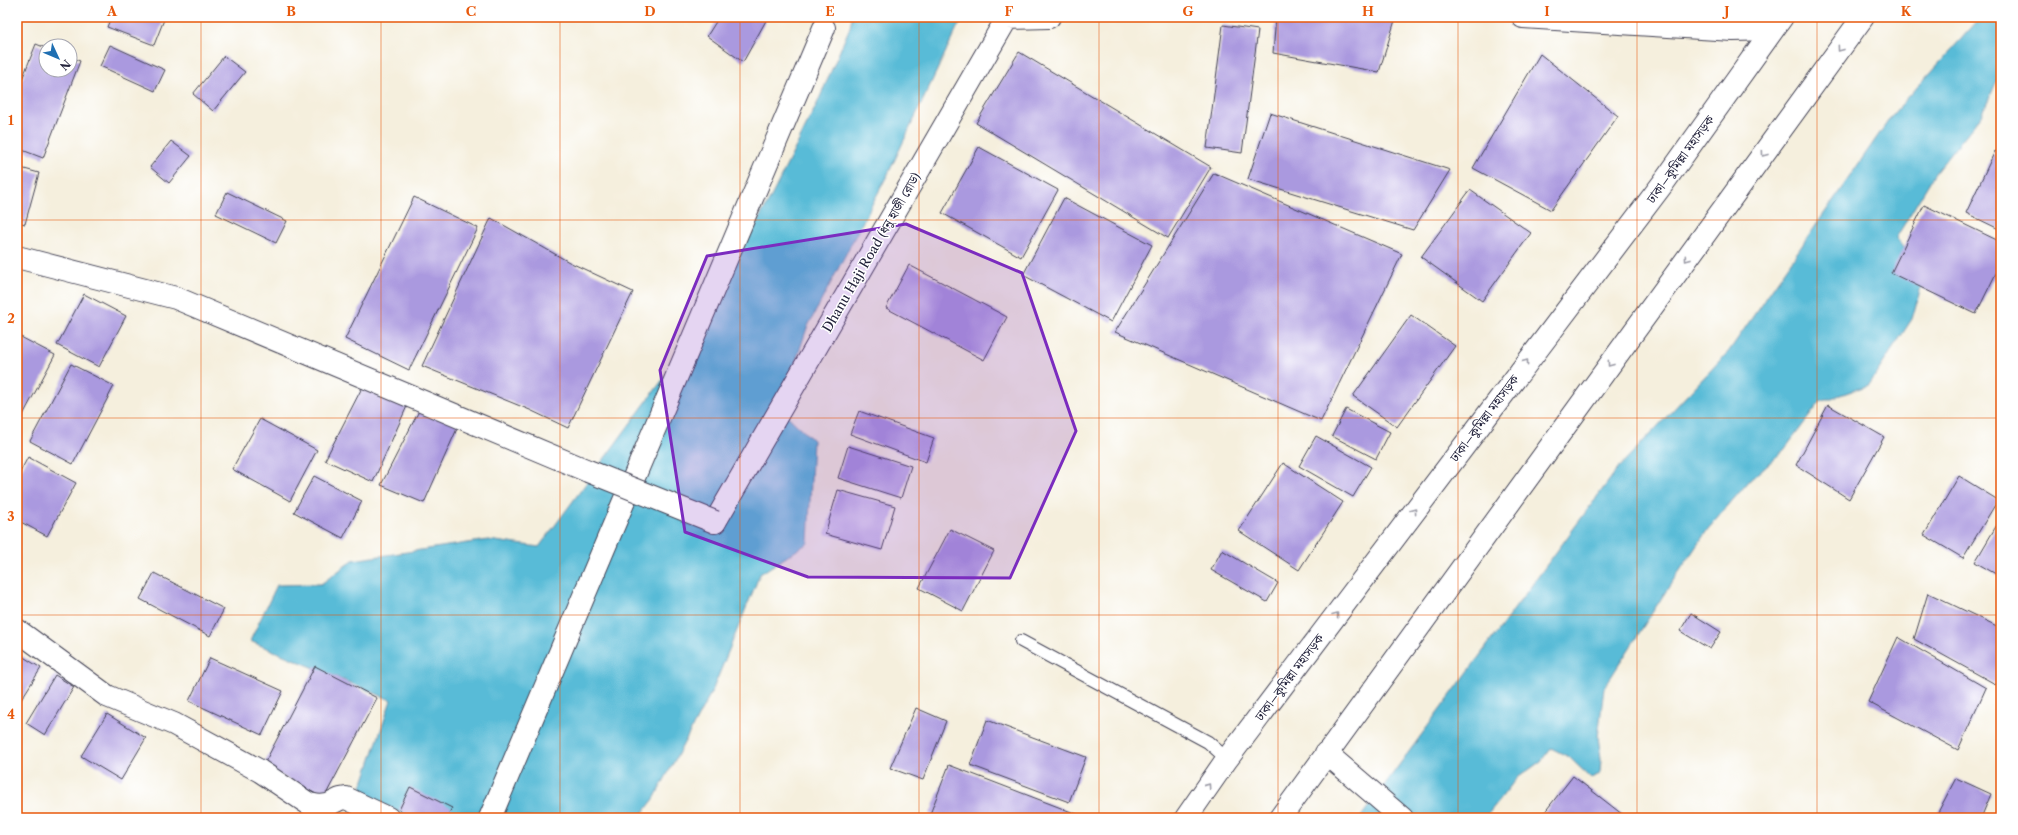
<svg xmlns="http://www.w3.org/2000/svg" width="2018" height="835" font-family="'Libre Caslon Text','Noto Serif Bengali',serif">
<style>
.water{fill:#59bbd7;stroke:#3e6e89}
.building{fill:#aa99df}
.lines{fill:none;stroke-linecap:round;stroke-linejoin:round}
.lane-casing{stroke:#424153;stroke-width:14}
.street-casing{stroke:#424153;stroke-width:24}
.highway-casing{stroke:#424153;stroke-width:24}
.lane{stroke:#fff;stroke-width:12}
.street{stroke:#fff;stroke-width:22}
.highway{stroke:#fff;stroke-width:22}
.street-bridge-casing{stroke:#424153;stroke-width:24;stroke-linecap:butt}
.street-bridge{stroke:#fff;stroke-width:22}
.oneway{stroke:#9c9ca7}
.marked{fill:#7b2cbf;fill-opacity:0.2;stroke:#7b2cbf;stroke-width:3;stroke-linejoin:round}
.grid{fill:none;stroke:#e8590c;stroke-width:1;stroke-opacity:0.55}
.labels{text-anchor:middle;stroke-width:3;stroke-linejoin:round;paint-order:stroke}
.street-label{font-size:13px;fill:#22223b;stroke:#fff}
.neatline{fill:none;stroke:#e8590c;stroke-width:1.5}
.grid-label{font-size:13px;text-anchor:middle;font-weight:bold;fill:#e8590c}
</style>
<rect width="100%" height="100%" fill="#fff"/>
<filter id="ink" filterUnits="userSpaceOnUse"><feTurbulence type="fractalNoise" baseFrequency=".025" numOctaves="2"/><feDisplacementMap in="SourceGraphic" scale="8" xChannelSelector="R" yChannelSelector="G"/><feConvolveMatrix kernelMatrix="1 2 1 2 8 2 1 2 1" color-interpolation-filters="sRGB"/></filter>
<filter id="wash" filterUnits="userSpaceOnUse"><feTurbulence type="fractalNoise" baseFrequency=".012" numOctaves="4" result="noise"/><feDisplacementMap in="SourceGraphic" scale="16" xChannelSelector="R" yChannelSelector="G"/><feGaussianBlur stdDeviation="0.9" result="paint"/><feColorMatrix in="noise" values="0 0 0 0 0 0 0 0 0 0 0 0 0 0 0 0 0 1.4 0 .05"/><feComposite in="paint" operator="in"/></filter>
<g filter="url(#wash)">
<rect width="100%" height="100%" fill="#f5efdd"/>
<!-- water -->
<g class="water">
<path d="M 852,17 L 966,17 L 957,28 L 889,172 L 807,328 L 780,409 L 813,440 L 808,543 L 760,574 L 713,689 L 654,799 L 639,818 L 409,818 L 360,792 L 391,700 L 250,641 L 277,585 L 321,584 L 353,560 L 488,540 L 539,547 L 692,340 L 771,197 L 817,104 L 850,27 Z"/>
<path d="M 1981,17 L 2001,17 L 2001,71 L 1982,115 L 1935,173 L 1896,238 L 1924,276 L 1912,319 L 1869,385 L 1820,402 L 1784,450 L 1750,480 L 1708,529 L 1666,591 L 1604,688 L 1598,737 L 1601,758 L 1600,774 L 1591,778 L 1569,757 L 1551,748 L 1541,761 L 1516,779 L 1485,818 L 1360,818 L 1619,467 L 1729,351 L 1893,114 Z"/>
</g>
<g id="blocks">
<!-- building -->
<g class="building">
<path d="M 111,17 L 165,17 L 154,45 L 107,27 Z"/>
<path d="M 719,17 L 768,17 L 743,62 L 707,36 Z"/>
<path d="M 1276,17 L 1396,17 L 1379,72 L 1273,53 Z"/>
<path d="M 1223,25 L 1258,30 L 1242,153 L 1207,148 Z"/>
<path d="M 36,44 L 46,48 L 46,70 L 70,70 L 70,57 L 80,61 L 43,158 L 17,148 L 17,92 Z"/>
<path d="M 110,45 L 165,70 L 155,91 L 100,66 Z"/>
<path d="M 1019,52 L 1211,167 L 1168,238 L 976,123 Z"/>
<path d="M 1540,54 L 1618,116 L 1551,210 L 1473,168 Z"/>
<path d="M 224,56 L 245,72 L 213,111 L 193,94 Z"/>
<path d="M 1270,113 L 1450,170 L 1413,230 L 1248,179 Z"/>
<path d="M 171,141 L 191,156 L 169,183 L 150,167 Z"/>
<path d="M 979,147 L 1058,190 L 1021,257 L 942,213 Z"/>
<path d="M 1995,151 L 2001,154 L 2001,230 L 1966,213 Z"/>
<path d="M 17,167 L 39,173 L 25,224 L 17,222 Z"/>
<path d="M 1214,173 L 1402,254 L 1321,421 L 1115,332 Z"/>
<path d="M 1470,190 L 1531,233 L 1482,301 L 1421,257 Z"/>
<path d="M 227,192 L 287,221 L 276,243 L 216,214 Z"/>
<path d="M 414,197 L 478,228 L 409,370 L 345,339 Z"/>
<path d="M 1064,198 L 1152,245 L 1111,322 L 1023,275 Z"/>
<path d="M 1924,205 L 2001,242 L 2001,263 L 1976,314 L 1891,273 Z"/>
<path d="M 491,218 L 569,262 L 633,292 L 568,428 L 530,410 L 422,366 Z"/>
<path d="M 909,265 L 1007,317 L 984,360 L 886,308 Z"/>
<path d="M 84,294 L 126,316 L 99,367 L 57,345 Z"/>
<path d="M 1411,315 L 1455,346 L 1397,427 L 1353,396 Z"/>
<path d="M 17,335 L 55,355 L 17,426 Z"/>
<path d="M 71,364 L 114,386 L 73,464 L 30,441 Z"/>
<path d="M 366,380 L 412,395 L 373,482 L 325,460 Z"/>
<path d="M 1828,405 L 1884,437 L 1849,499 L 1796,465 Z"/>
<path d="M 421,407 L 460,422 L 424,503 L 381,485 Z"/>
<path d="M 1346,409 L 1390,432 L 1376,459 L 1332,436 Z"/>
<path d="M 859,411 L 934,438 L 926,462 L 850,434 Z"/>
<path d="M 260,419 L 317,450 L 290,501 L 232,469 Z"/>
<path d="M 1316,436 L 1371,467 L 1353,497 L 1299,466 Z"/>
<path d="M 848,446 L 911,466 L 901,498 L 838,478 Z"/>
<path d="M 28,457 L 76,483 L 47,536 L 17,520 L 17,478 Z"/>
<path d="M 1283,463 L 1343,502 L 1299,570 L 1239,531 Z"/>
<path d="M 314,476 L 362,501 L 343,538 L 294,512 Z"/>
<path d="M 1959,476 L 1998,500 L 1963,558 L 1924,535 Z"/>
<path d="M 838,490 L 895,506 L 882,550 L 825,534 Z"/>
<path d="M 2001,518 L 2001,577 L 1975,562 Z"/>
<path d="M 950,529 L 994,551 L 963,611 L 919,588 Z"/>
<path d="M 1222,550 L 1278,583 L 1267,602 L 1211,570 Z"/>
<path d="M 154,573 L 224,609 L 210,636 L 140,599 Z"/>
<path d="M 1928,593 L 2001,628 L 2001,674 L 1997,685 L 1914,639 Z"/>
<path d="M 1691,613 L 1721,632 L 1710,649 L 1680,631 Z"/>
<path d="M 1898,637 L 1986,688 L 1958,750 L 1868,702 Z"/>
<path d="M 17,653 L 41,668 L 17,706 Z"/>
<path d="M 210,658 L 283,691 L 262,735 L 189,701 Z"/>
<path d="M 315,666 L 377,698 L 324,798 L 263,766 Z"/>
<path d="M 55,675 L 74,687 L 45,735 L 26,723 Z"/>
<path d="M 916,708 L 946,721 L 923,780 L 890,768 Z"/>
<path d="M 107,714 L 146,738 L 121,780 L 81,756 Z"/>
<path d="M 987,720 L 1086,757 L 1069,802 L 970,765 Z"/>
<path d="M 949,765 L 1087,818 L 939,818 L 930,814 Z"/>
<path d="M 1573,776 L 1627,818 L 1540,818 Z"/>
<path d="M 1956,778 L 1991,794 L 1981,818 L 1935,818 Z"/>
<path d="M 410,787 L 452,808 L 446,818 L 416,818 L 399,810 Z"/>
<path d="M 354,806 L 380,818 L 349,818 Z"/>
</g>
</g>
</g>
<g filter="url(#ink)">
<use href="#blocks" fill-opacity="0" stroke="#424153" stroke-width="1"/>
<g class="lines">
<defs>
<path id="lane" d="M 1021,641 L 1208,742 L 1227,759"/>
<g id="street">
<path d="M 1523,17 L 1733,30 L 1773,29"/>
<path d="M 17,257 L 176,298 L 588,471"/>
<path d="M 715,522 L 1007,18 L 1049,17"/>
<path d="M 17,630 L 107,696 L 174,724 L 260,771 L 309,804 L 320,806 L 328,805 L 340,799 L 346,798 L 388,818"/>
<path d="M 1326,753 L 1402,818"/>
<path d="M 490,818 L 824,28"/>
</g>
<g id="highway">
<path d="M 1186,818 L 1227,759 L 1664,182 L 1782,17"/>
<path d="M 1280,818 L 1863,17"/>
</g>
</defs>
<!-- lane casing -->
<use href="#lane" class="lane-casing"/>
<!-- street casing -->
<use href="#street" class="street-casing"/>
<!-- highway casing -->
<use href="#highway" class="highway-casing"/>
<!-- lane -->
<use href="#lane" class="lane"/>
<!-- street -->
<use href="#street" class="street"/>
<!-- highway -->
<use href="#highway" class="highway"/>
<defs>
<path id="street-bridge" d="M 588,471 L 715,522"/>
</defs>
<!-- street-bridge casing -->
<use href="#street-bridge" class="street-bridge-casing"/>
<!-- street-bridge -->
<use href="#street-bridge" class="street-bridge"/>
</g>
<!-- one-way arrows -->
<defs><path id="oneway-chevron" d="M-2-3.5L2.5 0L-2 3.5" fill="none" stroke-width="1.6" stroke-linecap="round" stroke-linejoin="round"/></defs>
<g class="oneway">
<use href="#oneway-chevron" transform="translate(1840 49) rotate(126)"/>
<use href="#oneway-chevron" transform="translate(1764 154) rotate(126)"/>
<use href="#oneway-chevron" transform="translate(1687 259) rotate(126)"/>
<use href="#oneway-chevron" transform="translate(1526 362) rotate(-53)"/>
<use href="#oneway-chevron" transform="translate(1610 364) rotate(126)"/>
<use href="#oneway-chevron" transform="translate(1414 511) rotate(-53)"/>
<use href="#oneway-chevron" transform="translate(1336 615) rotate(-53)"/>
<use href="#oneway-chevron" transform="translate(1208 786) rotate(-55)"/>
</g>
</g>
<!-- marked area -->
<path class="marked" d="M 906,224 L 1022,273 L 1076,431 L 1010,578 L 808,577 L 685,532 L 660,370 L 707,256 Z"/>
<!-- grid -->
<path class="grid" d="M 201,17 L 201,818M 381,17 L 381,818M 560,17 L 560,818M 740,17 L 740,818M 919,17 L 919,818M 1099,17 L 1099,818M 1278,17 L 1278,818M 1458,17 L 1458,818M 1637,17 L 1637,818M 1817,17 L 1817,818M 17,220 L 2001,220M 17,418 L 2001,418M 17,615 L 2001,615"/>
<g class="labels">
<!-- street labels -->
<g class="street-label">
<text transform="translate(1680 159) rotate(-54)" y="5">ঢাকা–কুমিল্লা মহাসড়ক</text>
<text transform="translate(871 252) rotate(-60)" y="5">Dhanu Haji Road (ধনু হাজী রোড)</text>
<text transform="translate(1484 418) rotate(-53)" y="5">ঢাকা–কুমিল্লা মহাসড়ক</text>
<text transform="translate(1289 677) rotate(-53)" y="5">ঢাকা–কুমিল্লা মহাসড়ক</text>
</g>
</g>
<!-- margin -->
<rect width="2018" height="835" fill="none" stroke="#fff" stroke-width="44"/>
<!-- north arrow -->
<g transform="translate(58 58) rotate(134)"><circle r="19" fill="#ffffff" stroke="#a7a7b1"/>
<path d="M0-3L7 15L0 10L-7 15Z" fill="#1f6fb2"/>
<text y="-6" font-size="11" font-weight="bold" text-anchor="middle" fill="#22223b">N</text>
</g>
<rect x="22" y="22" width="1974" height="791" class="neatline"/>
<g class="grid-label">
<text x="112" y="16">A</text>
<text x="291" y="16">B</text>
<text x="471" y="16">C</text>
<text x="650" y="16">D</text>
<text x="830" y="16">E</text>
<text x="1009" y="16">F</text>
<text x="1188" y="16">G</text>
<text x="1368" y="16">H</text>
<text x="1547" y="16">I</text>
<text x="1727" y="16">J</text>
<text x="1906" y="16">K</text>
<text x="11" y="125">1</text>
<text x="11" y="323">2</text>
<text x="11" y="521">3</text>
<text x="11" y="719">4</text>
</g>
</svg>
